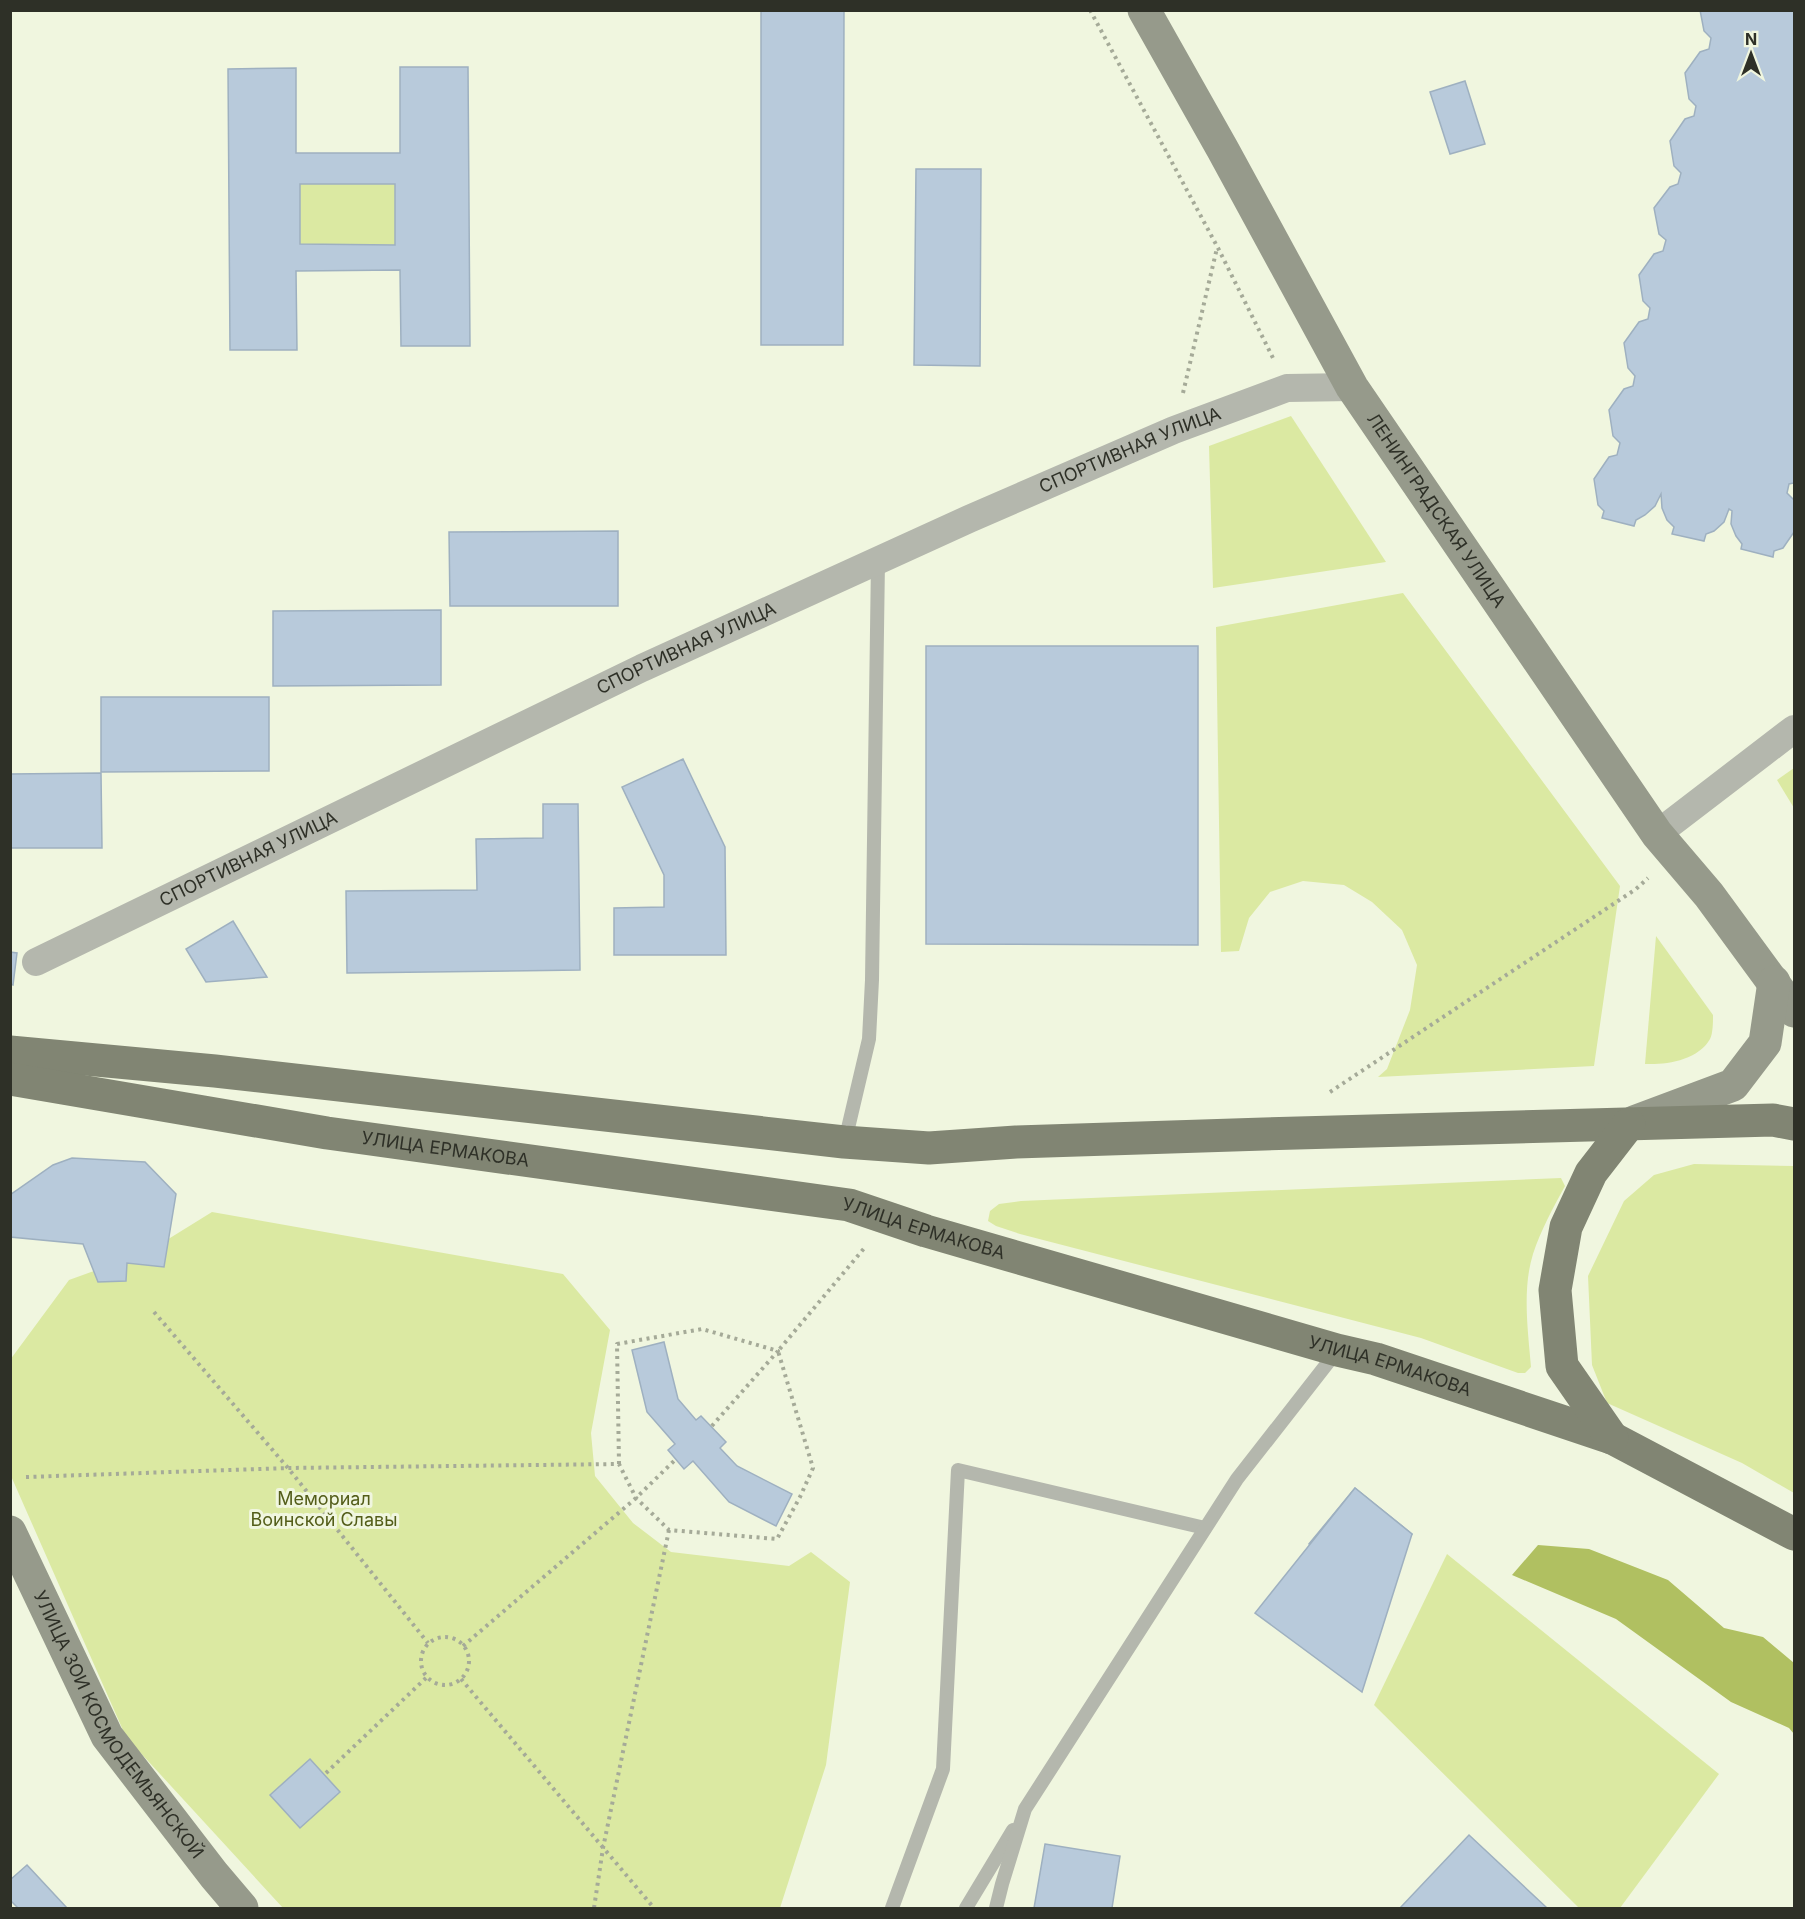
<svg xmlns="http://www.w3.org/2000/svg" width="1805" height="1919" font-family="Inter,sans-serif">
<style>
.green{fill:#dbe9a2}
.forest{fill:#b0c061}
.building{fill:#b8cadb;stroke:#9eb0c0;stroke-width:1.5;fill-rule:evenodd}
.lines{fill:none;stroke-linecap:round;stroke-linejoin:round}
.path{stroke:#a5aa98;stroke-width:4;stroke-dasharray:3 4.5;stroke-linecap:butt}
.lane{stroke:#b4b7ad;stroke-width:14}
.street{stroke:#b4b7ad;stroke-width:28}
.secondary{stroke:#969a8b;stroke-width:33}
.primary{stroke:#818573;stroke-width:33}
.labels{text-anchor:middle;stroke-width:6;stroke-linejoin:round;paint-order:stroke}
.street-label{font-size:18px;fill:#2e3027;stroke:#f0f6df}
.park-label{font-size:18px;fill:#535d19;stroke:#f0f6df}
</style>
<rect width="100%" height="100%" fill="#f0f6df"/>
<!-- green -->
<g class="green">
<path d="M 300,184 L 395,184 L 395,245 L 300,244 Z"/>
<path d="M 1291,416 L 1386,562 L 1213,588 L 1209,446 Z"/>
<path d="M 1403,593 L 1620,886 L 1594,1066 L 1378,1077 L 1387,1069 L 1410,1010 L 1417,965 L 1402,930 L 1372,902 L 1344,885 L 1303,881 L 1270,892 L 1249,918 L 1239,951 L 1221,952 L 1216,627 Z"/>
<path d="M 1794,768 L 1794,808 L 1777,780 Z"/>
<path d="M 1656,936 L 1713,1015 C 1713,1022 1713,1033 1710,1039 C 1698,1060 1667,1065 1645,1064 Z"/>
<path d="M 1694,1164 L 1794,1166 L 1794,1493 L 1742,1463 L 1607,1403 L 1592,1365 L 1588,1276 L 1624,1201 L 1654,1175 Z"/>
<path d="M 1561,1178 L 1565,1186 C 1553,1208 1541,1230 1533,1254 C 1522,1289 1528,1331 1531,1367 L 1525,1373 L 1518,1373 L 1421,1338 L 1020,1234 L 996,1226 L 988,1221 L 990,1211 L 999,1204 L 1021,1201 Z"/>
<path d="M 212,1212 L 563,1274 L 610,1330 L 591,1433 L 595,1476 L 633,1523 L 671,1552 L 789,1566 L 811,1552 L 850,1582 L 826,1765 L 780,1908 L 283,1908 L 126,1737 L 11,1476 L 10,1360 L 69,1280 L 149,1251 Z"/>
<path d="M 1447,1554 L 1719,1774 L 1620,1908 L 1579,1908 L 1374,1705 Z"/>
</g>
<!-- forest -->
<path class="forest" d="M 1538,1545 L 1589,1549 L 1668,1580 L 1724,1628 L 1763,1637 L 1794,1663 L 1794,1734 L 1789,1728 L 1731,1702 L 1616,1619 L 1512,1575 Z"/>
<!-- building -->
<g class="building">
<path d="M 761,10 L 844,10 L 843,345 L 761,345 Z"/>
<path d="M 1700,10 L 1794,10 L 1794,483 L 1789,484 L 1787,493 L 1794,500 L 1794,532 L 1783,548 L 1774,551 L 1773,557 L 1741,549 L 1742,544 L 1736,536 L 1731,524 L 1732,511 L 1729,509 L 1724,522 L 1714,531 L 1706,534 L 1704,541 L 1672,534 L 1674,527 L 1667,520 L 1662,508 L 1661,494 L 1655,506 L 1645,515 L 1636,520 L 1634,526 L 1602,518 L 1604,511 L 1598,505 L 1594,479 L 1609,457 L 1617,455 L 1620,443 L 1613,436 L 1609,410 L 1624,389 L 1633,386 L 1635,376 L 1628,368 L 1624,343 L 1639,322 L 1648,319 L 1650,308 L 1643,301 L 1639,275 L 1654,254 L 1663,251 L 1666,240 L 1659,234 L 1654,208 L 1670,187 L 1678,184 L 1681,173 L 1674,166 L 1670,141 L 1685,119 L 1694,116 L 1696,106 L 1689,99 L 1685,73 L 1700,52 L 1709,49 L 1711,38 L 1704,31 Z"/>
<path d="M 400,67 L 468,67 L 470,346 L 401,346 L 400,270 L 296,271 L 297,350 L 230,350 L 228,69 L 296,68 L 296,153 L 400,153 ZM 300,184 L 395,184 L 395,245 L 300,244 Z"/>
<path d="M 1465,81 L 1485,144 L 1450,154 L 1430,92 Z"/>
<path d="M 916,169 L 981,169 L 980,366 L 914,365 Z"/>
<path d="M 618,531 L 618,606 L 450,606 L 449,532 Z"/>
<path d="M 441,610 L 441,685 L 273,686 L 273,611 Z"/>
<path d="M 926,646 L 1198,646 L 1198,945 L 926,944 Z"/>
<path d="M 101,697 L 269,697 L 269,771 L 101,772 Z"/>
<path d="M 683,759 L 725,847 L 726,955 L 614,955 L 614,908 L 664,907 L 664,875 L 622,787 Z"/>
<path d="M 101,773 L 102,848 L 10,848 L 10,774 Z"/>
<path d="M 543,804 L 578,804 L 580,970 L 347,973 L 346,891 L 477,890 L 476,839 L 543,838 Z"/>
<path d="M 233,921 L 267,977 L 206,982 L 186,949 Z"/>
<path d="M 10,952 L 17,953 L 13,985 L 10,984 Z"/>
<path d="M 72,1158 L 145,1162 L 176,1194 L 164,1267 L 127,1263 L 126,1281 L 98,1282 L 83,1244 L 10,1237 L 10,1195 L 53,1165 Z"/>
<path d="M 664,1342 L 678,1399 L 696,1420 L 701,1416 L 726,1442 L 720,1448 L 737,1466 L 792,1494 L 776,1526 L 729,1502 L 693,1461 L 684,1469 L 668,1450 L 675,1444 L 647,1412 L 632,1350 Z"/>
<path d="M 1355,1488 L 1412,1534 L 1366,1590 L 1309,1544 Z"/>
<path d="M 1355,1488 L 1412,1534 L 1362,1692 L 1255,1613 Z"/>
<path d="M 310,1759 L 340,1792 L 300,1828 L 270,1795 Z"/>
<path d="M 1469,1835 L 1547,1908 L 1400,1908 Z"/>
<path d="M 1045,1844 L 1120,1856 L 1112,1908 L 1034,1908 Z"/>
<path d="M 27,1865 L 67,1908 L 18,1908 L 10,1900 L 10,1880 Z"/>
</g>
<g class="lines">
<!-- path -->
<g class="path">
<path d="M 1090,10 L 1218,248 L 1274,360"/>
<path d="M 1183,393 L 1217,248"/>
<path d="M 1330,1092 L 1636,889 L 1648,878"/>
<path d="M 154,1312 L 288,1468 L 428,1643"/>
<path d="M 619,1464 L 617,1344 L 702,1329 L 778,1351 L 711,1427"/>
<path d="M 26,1477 L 288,1468 L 619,1464 L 636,1498 L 669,1530 L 777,1539 L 800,1497 L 813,1468 L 778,1351 L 866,1246"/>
<circle cx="445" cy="1661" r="24"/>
<path d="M 463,1646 L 636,1498 L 676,1459"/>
<path d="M 461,1679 L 654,1908"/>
<path d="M 326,1773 L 427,1677"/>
<path d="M 594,1908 L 603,1848 L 669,1530"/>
</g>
<!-- lane -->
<g class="lane">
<path d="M 845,1141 L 869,1039 L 872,980 L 878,561"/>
<path d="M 892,1908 L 943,1769 L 958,1470 L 1205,1528"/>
<path d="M 966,1908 L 1013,1830"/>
<path d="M 996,1908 L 1002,1884 L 1025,1809 L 1237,1479 L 1337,1351"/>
</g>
<!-- street -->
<g class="street">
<path d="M 1657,834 L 1794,729"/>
<path id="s1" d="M 36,962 L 642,668 L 969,519 L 1174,430 L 1287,388 L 1352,387"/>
</g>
<!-- secondary -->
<g class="secondary">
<path id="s2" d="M 1144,10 L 1223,150 L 1352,387 L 1657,834 L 1709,895 L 1794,1011"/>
<path d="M 1634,1122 L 1733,1085 L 1765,1043 L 1774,982"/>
<path id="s3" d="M 10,1532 L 107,1736 L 214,1875 L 242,1908"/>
</g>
<!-- primary -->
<g class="primary">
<path d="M 10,1052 L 215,1071 L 844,1142 L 929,1148 L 1016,1142 L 1264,1134 L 1773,1120 L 1794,1124"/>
<path id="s4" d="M 10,1079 L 327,1133 L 849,1205 L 926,1231 L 1337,1350 L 1376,1359 L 1612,1438 L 1794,1534"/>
<path d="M 1612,1438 L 1562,1366 L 1555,1290 L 1566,1227 L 1591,1173 L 1629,1124"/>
</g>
</g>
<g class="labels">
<!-- street labels -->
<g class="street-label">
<text dy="6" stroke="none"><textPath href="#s1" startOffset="1208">СПОРТИВНАЯ УЛИЦА</textPath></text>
<text dy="6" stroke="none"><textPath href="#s2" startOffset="580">ЛЕНИНГРАДСКАЯ УЛИЦА</textPath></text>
<text dy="6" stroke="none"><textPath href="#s1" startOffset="722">СПОРТИВНАЯ УЛИЦА</textPath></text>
<text dy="6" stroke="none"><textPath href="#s1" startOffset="236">СПОРТИВНАЯ УЛИЦА</textPath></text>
<text dy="6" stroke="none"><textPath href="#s4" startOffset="441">УЛИЦА ЕРМАКОВА</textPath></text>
<text dy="6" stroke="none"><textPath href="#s4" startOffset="927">УЛИЦА ЕРМАКОВА</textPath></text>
<text dy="6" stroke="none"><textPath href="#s4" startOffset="1413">УЛИЦА ЕРМАКОВА</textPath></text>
<text dy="6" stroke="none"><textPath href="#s3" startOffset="222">УЛИЦА ЗОИ КОСМОДЕМЬЯНСКОЙ</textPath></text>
</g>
<!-- park labels -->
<g class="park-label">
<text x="324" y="1505">Мемориал<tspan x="324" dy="21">Воинской Славы</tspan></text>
</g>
</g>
<!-- border -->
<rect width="1805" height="1919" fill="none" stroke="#2e3027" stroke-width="24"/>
<!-- north arrow -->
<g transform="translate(1751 54)" stroke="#f0f6df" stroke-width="4.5" paint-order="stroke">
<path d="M0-4.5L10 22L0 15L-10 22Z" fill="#2e3027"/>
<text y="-9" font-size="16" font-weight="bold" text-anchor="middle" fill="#2e3027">N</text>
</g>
</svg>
